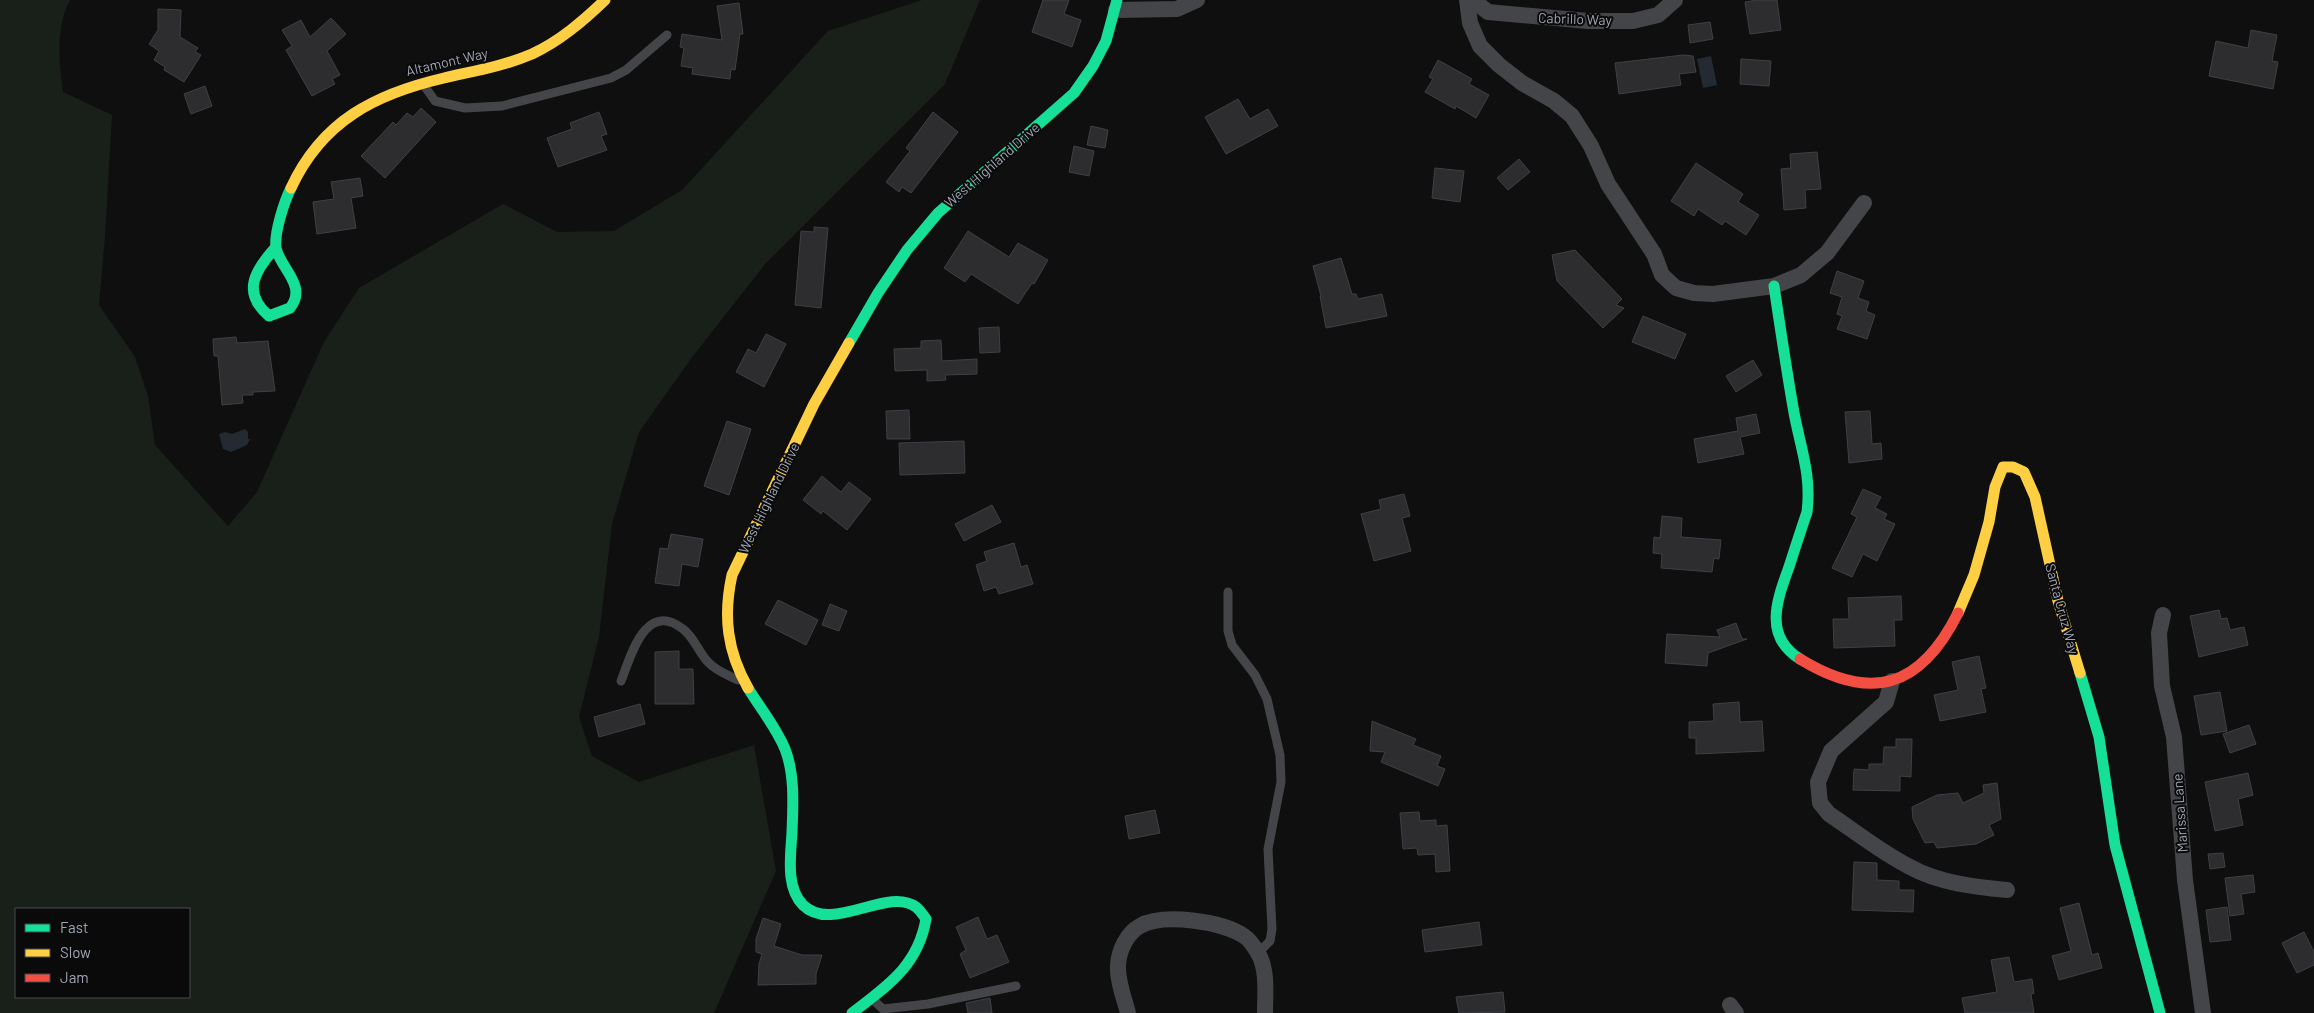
<svg xmlns="http://www.w3.org/2000/svg" width="2314" height="1013" font-family="Barlow,sans-serif">
<style>
.green{fill:#19201a;fill-rule:evenodd}
.water{fill:#232a31}
.building{fill:#2d2d2f;stroke:#3e4044}
.lines{fill:none;stroke-linecap:round;stroke-linejoin:round}
.lane{stroke:#444549;stroke-width:9}
.street{stroke:#444549;stroke-width:16}
.fast{stroke:#16e098;stroke-width:11}
.slow{stroke:#ffcf43;stroke-width:11}
.jam{stroke:#f24e42;stroke-width:11}
.labels{text-anchor:middle;stroke-width:4;stroke-linejoin:round;paint-order:stroke}
.street-label{font-size:14px;fill:#9fa5b3;stroke:#0a0a0b}
</style>
<rect width="100%" height="100%" fill="#0f0f10"/>
<!-- green -->
<path class="green" d="M 0,0 L 70,0 C 55,29 59,60 63,92 L 112,115 L 105,237 L 99,305 L 135,357 L 148,396 L 155,445 L 228,526 L 257,492 L 324,342 L 359,288 L 503,204 L 557,232 L 614,231 L 682,190 L 828,31 L 922,0 L 980,0 L 945,84 L 766,263 L 693,356 L 639,432 L 612,524 L 599,637 L 579,717 L 592,756 L 639,782 L 754,745 L 776,871 L 714,1013 L 0,1013 ZM 16,909 L 189,909 L 189,997 L 16,997 Z"/>
<!-- water -->
<g class="water">
<path d="M 1711,56 L 1717,85 L 1703,88 L 1697,59 Z"/>
<path d="M 245,429 L 248,432 L 248,439 L 250,439 L 247,445 L 231,452 L 223,449 L 219,434 L 225,432 L 232,434 Z"/>
</g>
<!-- building -->
<g class="building">
<path d="M 1043,0 L 1069,0 L 1064,14 L 1081,20 L 1072,47 L 1032,32 Z"/>
<path d="M 1757,0 L 1777,0 L 1781,30 L 1750,34 L 1745,2 Z"/>
<path d="M 739,3 L 743,34 L 740,34 L 735,70 L 731,69 L 730,79 L 692,74 L 693,68 L 681,66 L 684,48 L 680,47 L 682,34 L 722,40 L 717,6 Z"/>
<path d="M 158,9 L 181,10 L 180,37 L 198,48 L 195,52 L 201,55 L 184,82 L 164,70 L 165,67 L 154,60 L 159,51 L 149,44 L 158,30 Z"/>
<path d="M 331,18 L 346,34 L 327,51 L 340,75 L 332,79 L 335,84 L 312,96 L 286,50 L 292,46 L 282,30 L 301,20 L 310,37 Z"/>
<path d="M 1710,22 L 1713,39 L 1690,43 L 1688,25 Z"/>
<path d="M 2251,30 L 2277,35 L 2272,61 L 2278,62 L 2273,89 L 2209,76 L 2216,41 L 2248,48 Z"/>
<path d="M 1683,55 L 1693,56 L 1696,72 L 1679,74 L 1681,85 L 1619,94 L 1615,63 Z"/>
<path d="M 1741,59 L 1771,61 L 1769,86 L 1740,84 Z"/>
<path d="M 1438,60 L 1472,79 L 1469,84 L 1489,95 L 1476,118 L 1456,106 L 1455,109 L 1425,92 L 1433,79 L 1429,77 Z"/>
<path d="M 205,86 L 212,106 L 191,114 L 184,94 Z"/>
<path d="M 1238,99 L 1250,119 L 1268,109 L 1278,126 L 1226,154 L 1205,117 Z"/>
<path d="M 421,108 L 436,122 L 385,178 L 361,156 L 393,122 L 396,125 L 407,113 L 413,117 Z"/>
<path d="M 599,112 L 607,134 L 601,136 L 607,150 L 558,167 L 547,138 L 572,129 L 570,123 Z"/>
<path d="M 933,112 L 958,132 L 911,193 L 902,187 L 899,192 L 886,182 L 910,151 L 906,148 Z"/>
<path d="M 1091,126 L 1108,130 L 1105,148 L 1087,145 Z"/>
<path d="M 1074,146 L 1094,151 L 1089,176 L 1069,172 Z"/>
<path d="M 1817,152 L 1821,189 L 1805,190 L 1806,208 L 1784,210 L 1781,169 L 1791,168 L 1790,154 Z"/>
<path d="M 1519,159 L 1530,172 L 1508,190 L 1497,178 Z"/>
<path d="M 1696,163 L 1743,194 L 1738,202 L 1759,215 L 1746,235 L 1725,221 L 1722,225 L 1698,209 L 1694,216 L 1671,201 Z"/>
<path d="M 1435,168 L 1464,171 L 1460,202 L 1432,198 Z"/>
<path d="M 360,178 L 363,196 L 351,198 L 356,228 L 317,234 L 313,202 L 334,199 L 331,182 Z"/>
<path d="M 814,227 L 828,228 L 821,308 L 795,305 L 801,231 L 814,232 Z"/>
<path d="M 968,231 L 1009,257 L 1018,243 L 1048,260 L 1034,284 L 1032,283 L 1018,304 L 971,274 L 965,282 L 944,268 Z"/>
<path d="M 1575,250 L 1622,299 L 1616,305 L 1624,308 L 1603,328 L 1557,281 L 1552,255 Z"/>
<path d="M 1341,258 L 1352,294 L 1356,294 L 1358,299 L 1382,294 L 1387,316 L 1326,328 L 1320,296 L 1321,296 L 1313,266 Z"/>
<path d="M 1837,271 L 1864,281 L 1858,298 L 1869,302 L 1866,311 L 1875,315 L 1867,339 L 1837,329 L 1842,316 L 1837,314 L 1842,297 L 1830,293 Z"/>
<path d="M 1643,316 L 1686,334 L 1675,359 L 1632,342 Z"/>
<path d="M 999,327 L 1000,352 L 980,353 L 979,328 Z"/>
<path d="M 766,334 L 786,344 L 764,387 L 736,372 L 748,349 L 756,353 Z"/>
<path d="M 236,337 L 237,343 L 268,341 L 275,391 L 253,392 L 253,395 L 242,395 L 243,403 L 222,405 L 218,356 L 214,356 L 213,339 Z"/>
<path d="M 941,340 L 942,361 L 977,359 L 977,374 L 945,375 L 946,380 L 927,381 L 927,370 L 895,371 L 894,349 L 921,348 L 921,341 Z"/>
<path d="M 1753,360 L 1762,375 L 1736,392 L 1726,376 Z"/>
<path d="M 909,410 L 910,439 L 887,439 L 886,411 Z"/>
<path d="M 1870,411 L 1872,444 L 1881,443 L 1882,459 L 1849,463 L 1845,412 Z"/>
<path d="M 1756,414 L 1760,433 L 1740,437 L 1744,454 L 1698,463 L 1694,439 L 1738,431 L 1736,418 Z"/>
<path d="M 727,421 L 751,429 L 729,495 L 704,486 Z"/>
<path d="M 964,441 L 965,473 L 900,475 L 899,443 Z"/>
<path d="M 822,476 L 841,492 L 849,482 L 871,499 L 847,530 L 823,511 L 821,514 L 803,500 Z"/>
<path d="M 1863,489 L 1881,497 L 1875,508 L 1887,514 L 1884,519 L 1895,524 L 1877,561 L 1863,554 L 1852,577 L 1832,568 L 1857,517 L 1851,514 Z"/>
<path d="M 1404,494 L 1410,516 L 1402,518 L 1411,551 L 1374,561 L 1361,514 L 1381,509 L 1379,500 Z"/>
<path d="M 992,505 L 1001,522 L 964,541 L 955,524 Z"/>
<path d="M 1662,516 L 1682,518 L 1681,537 L 1721,540 L 1719,559 L 1714,558 L 1712,572 L 1661,568 L 1662,554 L 1653,553 L 1654,537 L 1660,538 Z"/>
<path d="M 671,534 L 703,539 L 698,567 L 682,564 L 679,586 L 655,583 L 660,548 L 668,549 Z"/>
<path d="M 1014,543 L 1021,567 L 1027,565 L 1033,584 L 999,594 L 996,587 L 984,591 L 976,565 L 987,561 L 984,552 Z"/>
<path d="M 1901,596 L 1902,620 L 1894,620 L 1895,646 L 1834,648 L 1833,619 L 1849,619 L 1848,598 Z"/>
<path d="M 778,600 L 818,620 L 806,645 L 765,624 Z"/>
<path d="M 830,604 L 847,611 L 839,631 L 822,625 Z"/>
<path d="M 2219,610 L 2221,619 L 2227,618 L 2230,630 L 2244,627 L 2248,645 L 2199,657 L 2190,616 Z"/>
<path d="M 1736,623 L 1742,639 L 1747,639 L 1708,653 L 1707,666 L 1665,663 L 1667,634 L 1720,637 L 1717,630 Z"/>
<path d="M 679,651 L 679,669 L 693,669 L 694,704 L 655,704 L 655,652 Z"/>
<path d="M 1979,656 L 1986,688 L 1981,689 L 1986,712 L 1940,721 L 1934,695 L 1958,690 L 1952,662 Z"/>
<path d="M 2220,692 L 2227,731 L 2201,735 L 2194,696 Z"/>
<path d="M 1739,702 L 1740,722 L 1762,721 L 1764,751 L 1696,754 L 1696,738 L 1689,738 L 1689,722 L 1714,721 L 1713,704 Z"/>
<path d="M 640,704 L 645,724 L 599,737 L 594,717 Z"/>
<path d="M 1372,721 L 1416,739 L 1413,745 L 1441,756 L 1437,766 L 1445,769 L 1438,786 L 1381,762 L 1385,752 L 1370,751 Z"/>
<path d="M 2249,725 L 2256,744 L 2230,753 L 2223,734 Z"/>
<path d="M 1896,739 L 1912,739 L 1911,777 L 1900,776 L 1900,791 L 1853,790 L 1854,769 L 1869,770 L 1869,764 L 1883,764 L 1884,747 L 1896,747 Z"/>
<path d="M 2248,773 L 2253,795 L 2238,799 L 2243,825 L 2215,831 L 2205,782 Z"/>
<path d="M 1997,783 L 2001,819 L 1989,825 L 1994,835 L 1976,844 L 1937,848 L 1934,842 L 1925,843 L 1913,819 L 1912,807 L 1937,795 L 1958,793 L 1963,803 L 1984,793 L 1983,785 Z"/>
<path d="M 1155,810 L 1160,833 L 1129,839 L 1125,816 Z"/>
<path d="M 1419,812 L 1420,821 L 1436,820 L 1436,826 L 1447,825 L 1450,871 L 1436,872 L 1435,854 L 1418,855 L 1417,848 L 1403,849 L 1400,813 Z"/>
<path d="M 2223,853 L 2225,867 L 2210,869 L 2208,854 Z"/>
<path d="M 1854,862 L 1877,863 L 1877,880 L 1899,881 L 1899,890 L 1914,890 L 1913,912 L 1852,910 Z"/>
<path d="M 2253,875 L 2255,892 L 2241,894 L 2244,914 L 2230,916 L 2225,878 Z"/>
<path d="M 2079,903 L 2092,955 L 2098,953 L 2102,968 L 2059,980 L 2052,956 L 2071,951 L 2060,908 Z"/>
<path d="M 2227,907 L 2231,940 L 2210,942 L 2206,910 Z"/>
<path d="M 978,917 L 987,939 L 997,935 L 1009,962 L 970,978 L 960,954 L 966,950 L 956,927 Z"/>
<path d="M 763,918 L 781,924 L 774,946 L 802,955 L 822,955 L 816,974 L 816,984 L 758,985 L 759,964 L 762,954 L 756,952 L 756,939 Z"/>
<path d="M 1479,922 L 1482,945 L 1425,952 L 1422,930 Z"/>
<path d="M 2304,932 L 2314,952 L 2314,965 L 2297,973 L 2282,943 Z"/>
<path d="M 2009,957 L 2014,982 L 2032,979 L 2034,993 L 2031,994 L 2034,1013 L 1965,1013 L 1962,998 L 1997,992 L 1991,960 Z"/>
<path d="M 1503,992 L 1505,1012 L 1459,1013 L 1456,997 Z"/>
<path d="M 990,998 L 992,1013 L 968,1013 L 966,1003 Z"/>
</g>
<g class="lines">
<!-- lane -->
<g class="lane">
<path d="M 423,84 L 435,101 L 465,108 L 502,106 L 611,78 L 626,70 L 667,35"/>
<path d="M 1228,592 L 1228,631 L 1232,645 L 1255,675 L 1267,699 L 1280,755 L 1281,782 L 1268,849 L 1272,929 L 1270,941 L 1258,953"/>
<path d="M 621,681 C 631,656 645,600 683,629 C 694,637 699,653 708,662 C 716,671 728,675 738,680"/>
<path d="M 871,998 L 883,1009 L 928,1004 L 1016,986"/>
</g>
<!-- street -->
<g class="street">
<path d="M 1467,0 L 1470,23 L 1480,46 L 1499,65 L 1522,83 L 1554,101 L 1572,116 L 1591,146 L 1608,184 L 1654,254 L 1662,275 L 1676,288 L 1694,293 L 1713,294 L 1774,286 L 1801,275 L 1827,253 L 1864,203"/>
<path d="M 1473,0 L 1488,12 L 1588,21 L 1633,21 L 1658,15 L 1675,0"/>
<path d="M 1116,10 L 1177,9 L 1197,0"/>
<path d="M 2163,615 L 2159,633 L 2162,686 L 2174,737 L 2185,880 L 2203,1013"/>
<path d="M 1892,681 L 1886,702 L 1831,751 L 1818,782 L 1820,803 L 1829,814 C 1856,832 1882,853 1910,867 C 1939,883 1975,887 2007,890"/>
<path d="M 1730,1005 L 1736,1013"/>
<path d="M 1128,1013 C 1124,998 1117,980 1118,965 C 1119,950 1127,933 1140,926 C 1163,913 1222,921 1244,936 C 1249,939 1255,948 1258,953 C 1268,970 1265,994 1265,1013"/>
</g>
<!-- fast -->
<g class="fast">
<path d="M 276,247 C 255,270 241,292 269,316 L 290,308 C 308,286 280,268 276,248 C 274,233 284,202 291,188"/>
<path d="M 1774,286 C 1780,326 1786,367 1793,407 C 1799,444 1812,473 1807,512 C 1801,530 1795,548 1789,567 C 1777,600 1763,636 1800,659"/>
<path d="M 849,343 L 878,293 L 907,250 L 938,213 L 1074,93 L 1093,66 L 1106,41 L 1117,0"/>
<path d="M 2080,673 L 2099,737 L 2115,845 L 2160,1013"/>
<path d="M 748,688 C 760,708 776,727 785,749 C 795,774 793,806 792,832 C 791,854 785,887 803,905 C 832,934 887,886 916,907 C 920,910 923,915 926,919 C 918,966 887,986 852,1013"/>
</g>
<!-- slow -->
<g class="slow">
<path d="M 291,188 C 322,121 375,94 444,78 C 474,71 504,66 532,54 C 560,41 583,21 605,0"/>
<path d="M 1958,613 L 1974,575 L 1989,522 L 1995,487 L 2003,467 L 2013,467 L 2024,472 L 2035,497 L 2058,601 L 2080,673"/>
<path d="M 748,688 C 727,651 723,616 732,575 L 814,404 L 849,343"/>
</g>
<!-- jam -->
<path class="jam" d="M 1800,659 C 1872,703 1921,687 1958,613"/>
</g>
<g class="labels">
<!-- street labels -->
<g class="street-label">
<text transform="translate(1575 19) rotate(2)" y="5">Cabrillo Way</text>
<text transform="translate(447 62) rotate(-13)" y="5">Altamont Way</text>
<text transform="translate(992 165) rotate(-41)" y="5">West Highland Drive</text>
<text transform="translate(769 498) rotate(-64)" y="5">West Highland Drive</text>
<text transform="translate(2062 609) rotate(75)" y="5">Santa Cruz Way</text>
<text transform="translate(2180 813) rotate(-94)" y="5">Marissa Lane</text>
</g>
</g>
<!-- legend -->
<rect x="15" y="908" width="175" height="90" fill="#0a0a0b" stroke="#46484e"/>
<rect x="25" y="924" width="25" height="8" fill="#16e098" stroke="#46484e"/>
<text x="60" y="933" font-size="15" fill="#9fa5b3">Fast</text>
<rect x="25" y="949" width="25" height="8" fill="#ffcf43" stroke="#46484e"/>
<text x="60" y="958" font-size="15" fill="#9fa5b3">Slow</text>
<rect x="25" y="974" width="25" height="8" fill="#f24e42" stroke="#46484e"/>
<text x="60" y="983" font-size="15" fill="#9fa5b3">Jam</text>
</svg>
